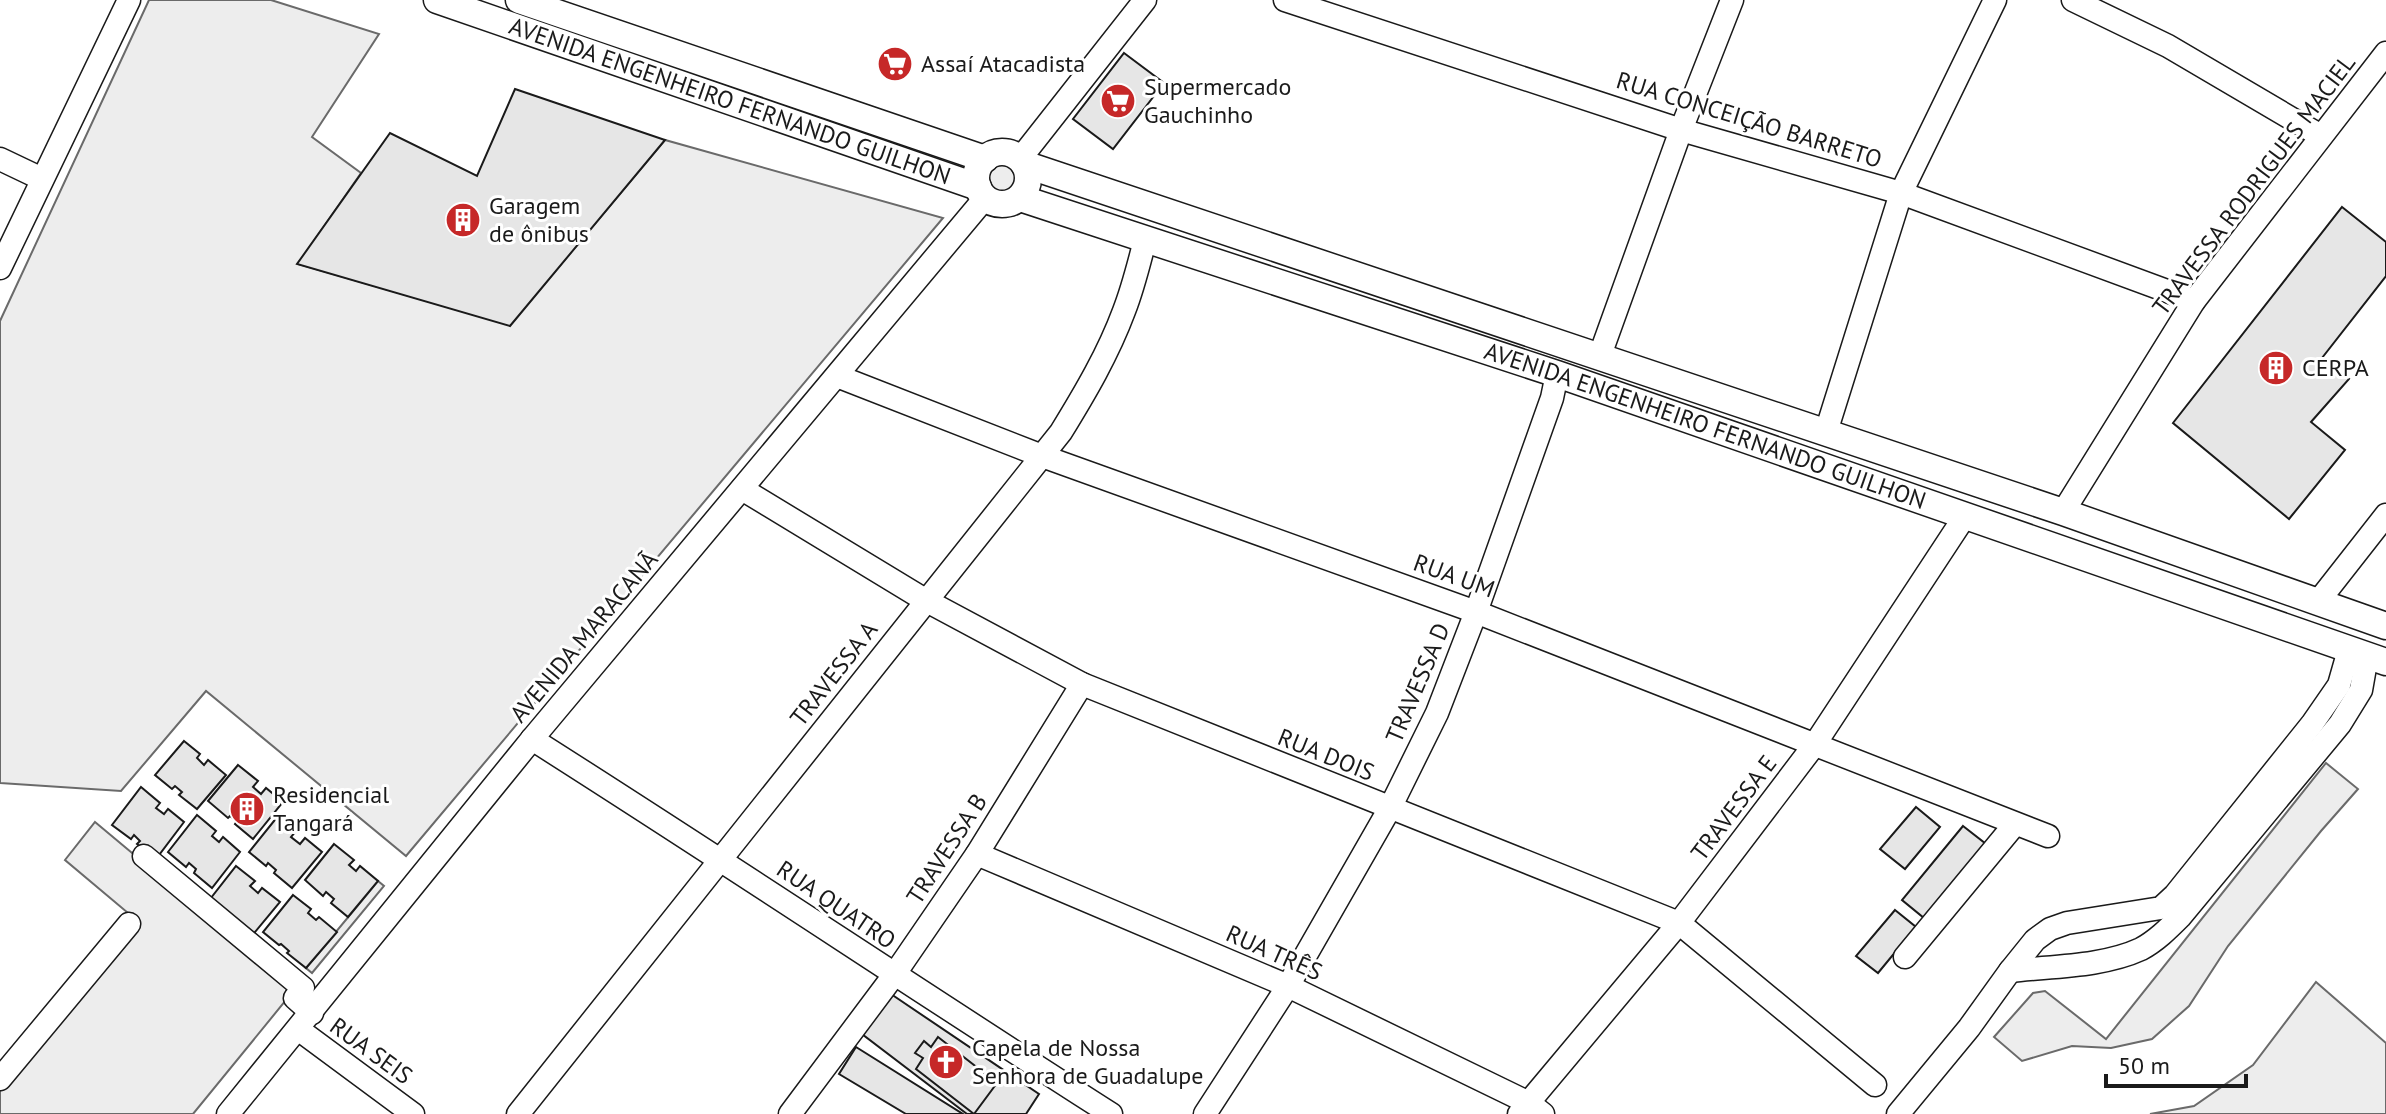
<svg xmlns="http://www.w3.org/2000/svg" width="2386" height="1114" font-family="'PT Sans',sans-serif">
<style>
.built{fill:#ededed;stroke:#6a6a6a;stroke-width:2}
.building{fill:#e6e6e6;stroke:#1a1a1a;stroke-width:2}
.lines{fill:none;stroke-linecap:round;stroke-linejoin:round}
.minor-casing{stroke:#1a1a1a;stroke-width:25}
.major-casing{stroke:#1a1a1a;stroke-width:29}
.minor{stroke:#fff;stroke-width:22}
.major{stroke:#fff;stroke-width:26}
.labels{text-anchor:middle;stroke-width:6;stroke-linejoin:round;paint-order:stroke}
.poi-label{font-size:24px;fill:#1a1a1a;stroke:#fff;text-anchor:start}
.street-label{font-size:24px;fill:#1a1a1a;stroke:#fff}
</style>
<rect width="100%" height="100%" fill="#fff"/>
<!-- built -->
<g class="built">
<path d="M 149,0 L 271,0 L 379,34 L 312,137 L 361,173 L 298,264 L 510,325 L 665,140 L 943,218 L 406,856 L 206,691 L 121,791 L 0,783 L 0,321 Z"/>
<path d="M 998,160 L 1010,164 L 1016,174 L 1017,180 L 1012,191 L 1001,197 L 995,197 L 981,175 L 983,169 L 992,162 Z"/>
<path d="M 2326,763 L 2358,789 L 2321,831 L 2228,946 L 2189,1006 L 2152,1039 L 2111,1048 L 2072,1046 L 2022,1061 L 1994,1037 L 2033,993 L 2045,991 L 2106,1039 Z"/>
<path d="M 95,822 L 295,989 L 193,1114 L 0,1114 L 0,1089 L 140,923 L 65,860 Z"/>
<path d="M 378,881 L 384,886 L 312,973 L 306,968 Z"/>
<path d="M 2316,982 L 2386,1043 L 2386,1114 L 2150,1114 L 2194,1106 L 2253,1065 Z"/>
</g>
<!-- building -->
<g class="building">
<path d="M 1124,53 L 1164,83 L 1113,149 L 1073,119 Z"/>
<path d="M 515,89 L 665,140 L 510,326 L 297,264 L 390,133 L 477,176 Z"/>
<path d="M 2342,207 L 2386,242 L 2386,276 L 2322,358 L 2349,379 L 2311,422 L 2345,450 L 2289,519 L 2173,423 Z"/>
<path d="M 184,741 L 200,754 L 197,758 L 204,765 L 208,760 L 226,775 L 197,809 L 179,795 L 182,792 L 175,786 L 172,789 L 155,775 Z"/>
<path d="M 238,765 L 258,781 L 253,787 L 261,794 L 266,788 L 283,802 L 253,839 L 235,824 L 237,821 L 230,816 L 228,818 L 208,801 Z"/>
<path d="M 141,787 L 160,803 L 156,808 L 164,814 L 168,809 L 184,822 L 156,859 L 137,844 L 140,841 L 134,835 L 131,839 L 112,825 Z"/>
<path d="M 1916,807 L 1940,827 L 1905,869 L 1880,849 Z"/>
<path d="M 197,815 L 216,831 L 212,836 L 219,842 L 223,837 L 240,852 L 212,888 L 194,873 L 196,869 L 189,863 L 186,867 L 168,852 Z"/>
<path d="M 278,816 L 296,831 L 291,837 L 300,844 L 305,838 L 322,852 L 292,888 L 274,873 L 276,870 L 268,863 L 266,866 L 249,852 Z"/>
<path d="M 1963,826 L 1986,844 L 1924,918 L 1902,900 Z"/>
<path d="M 334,844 L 354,860 L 349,865 L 356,871 L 360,866 L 378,881 L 348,917 L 331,903 L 334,899 L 326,892 L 323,896 L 305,880 Z"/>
<path d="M 236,866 L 255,881 L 250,886 L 258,893 L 262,888 L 280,902 L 250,938 L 207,903 Z"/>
<path d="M 293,895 L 311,909 L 308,913 L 316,920 L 319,917 L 337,932 L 306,968 L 287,953 L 289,951 L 281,944 L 279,945 L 263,932 Z"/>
<path d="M 1895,910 L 1916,927 L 1878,973 L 1856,956 Z"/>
<path d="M 888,992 L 1039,1094 L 1026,1114 L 967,1114 L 858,1031 Z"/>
<path d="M 938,1037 L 997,1083 L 974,1114 L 916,1069 L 923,1058 L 915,1053 L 924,1041 L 931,1047 Z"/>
<path d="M 856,1047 L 963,1114 L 906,1114 L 839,1074 Z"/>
</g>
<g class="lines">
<defs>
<g id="minor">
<path d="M 1285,0 L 1681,130 L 1901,193 L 2194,301"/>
<path d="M 2073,0 L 2168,46 L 2321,136"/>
<path d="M 0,159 L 42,179"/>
<path d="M 1020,159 L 1145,0"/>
<path d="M 0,268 L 129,0"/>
<path d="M 1599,358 L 1681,130 L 1732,0"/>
<path d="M 837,376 L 1042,456 L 1476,612 L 2048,836"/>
<path d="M 1826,432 L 1901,193 L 1995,0"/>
<path d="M 742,489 L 925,600 L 1082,684 L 1679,923 L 1875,1085"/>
<path d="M 2063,512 L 2194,301 L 2386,53"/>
<path d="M 2317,603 L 2386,515"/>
<path d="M 532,739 C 726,862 917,990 1111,1114"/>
<path d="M 977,854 L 1288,986 L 1529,1103 L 1543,1114"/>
<path d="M 144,856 L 303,988 L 295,998 L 312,1013"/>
<path d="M 1905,957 L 2015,824"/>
<path d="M 2010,971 C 2052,966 2102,967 2141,949 C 2156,941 2168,929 2180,917 L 2340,724 L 2361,690 L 2367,656"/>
<path d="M 298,1029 L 413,1114"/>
<path d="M 0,1079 L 129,924"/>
<path d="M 228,1114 L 532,739 L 985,198"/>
<path d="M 518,1114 L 1061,432 C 1085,393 1108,354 1124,311 C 1133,288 1139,264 1145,240"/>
<path d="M 790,1114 L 894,975 L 977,854 L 1082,684"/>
<path d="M 1205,1114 L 1288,986 L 1390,808 L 1437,713 L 1476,612 L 1552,398 L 1557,374"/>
<path d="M 1519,1114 L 1679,923 L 1815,744 L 1965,516"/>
<path d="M 1898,1114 L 1969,1028 L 2010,971 L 2035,940 L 2050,929 L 2067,923 L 2161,908 L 2175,895 L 2312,724 L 2339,685 L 2349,650"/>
</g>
<g id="major">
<path id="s1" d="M 437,0 L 978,187"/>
<path d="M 519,0 L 985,159"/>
<circle cx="1002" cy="178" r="26"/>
<path d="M 1024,164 L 2063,512 L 2386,626"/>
<path id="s2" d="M 1020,198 L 1557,374 L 2386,662"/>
</g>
</defs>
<!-- minor casing -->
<use href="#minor" class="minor-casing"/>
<!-- major casing -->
<use href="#major" class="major-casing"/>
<!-- minor -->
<use href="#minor" class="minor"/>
<!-- major -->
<use href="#major" class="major"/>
</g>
<!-- icons -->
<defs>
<symbol id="supermarket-disc" viewBox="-11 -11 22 22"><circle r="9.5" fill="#c62828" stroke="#fff"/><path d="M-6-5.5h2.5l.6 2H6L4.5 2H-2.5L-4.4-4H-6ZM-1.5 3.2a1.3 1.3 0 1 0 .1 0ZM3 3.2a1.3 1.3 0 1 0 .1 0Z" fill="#fff"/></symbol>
<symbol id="building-disc" viewBox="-11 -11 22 22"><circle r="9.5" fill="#c62828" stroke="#fff"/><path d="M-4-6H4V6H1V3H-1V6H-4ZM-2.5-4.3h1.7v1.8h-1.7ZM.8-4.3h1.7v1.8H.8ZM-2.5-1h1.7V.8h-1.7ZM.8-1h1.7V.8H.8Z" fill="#fff"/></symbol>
<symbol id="church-disc" viewBox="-11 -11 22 22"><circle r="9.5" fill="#c62828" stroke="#fff"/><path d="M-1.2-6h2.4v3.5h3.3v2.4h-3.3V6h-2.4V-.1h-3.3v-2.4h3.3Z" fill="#fff"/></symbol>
</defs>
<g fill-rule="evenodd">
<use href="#supermarket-disc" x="875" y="44" width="40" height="40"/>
<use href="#supermarket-disc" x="1098" y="81" width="40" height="40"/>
<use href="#building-disc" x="443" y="200" width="40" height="40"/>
<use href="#building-disc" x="2256" y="348" width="40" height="40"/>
<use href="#building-disc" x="227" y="789" width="40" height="40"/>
<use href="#church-disc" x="926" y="1042" width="40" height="40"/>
</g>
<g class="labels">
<!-- poi labels -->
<g class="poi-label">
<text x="921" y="72">Assaí Atacadista</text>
<text x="1144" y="95">Supermercado<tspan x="1144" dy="28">Gauchinho</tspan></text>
<text x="489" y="214">Garagem<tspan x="489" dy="28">de ônibus</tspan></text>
<text x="2302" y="376">CERPA</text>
<text x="273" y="803">Residencial<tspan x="273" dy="28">Tangará</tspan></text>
<text x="972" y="1056">Capela de Nossa<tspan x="972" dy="28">Senhora de Guadalupe</tspan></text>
</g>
<!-- street labels -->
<g class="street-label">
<text dy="8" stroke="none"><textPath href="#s1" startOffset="310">AVENIDA ENGENHEIRO FERNANDO GUILHON</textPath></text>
<text transform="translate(1749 120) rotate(17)" y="8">RUA CONCEIÇÃO BARRETO</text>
<text transform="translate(2254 185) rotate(-53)" y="8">TRAVESSA RODRIGUES MACIEL</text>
<text dy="8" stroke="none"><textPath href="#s2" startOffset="722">AVENIDA ENGENHEIRO FERNANDO GUILHON</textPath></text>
<text transform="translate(1454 576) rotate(20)" y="8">RUA UM</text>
<text transform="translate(584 637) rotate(-50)" y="8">AVENIDA MARACANÃ</text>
<text transform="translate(834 674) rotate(-52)" y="8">TRAVESSA A</text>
<text transform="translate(1418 683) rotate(-67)" y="8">TRAVESSA D</text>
<text transform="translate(1326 755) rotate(22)" y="8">RUA DOIS</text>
<text transform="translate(1734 808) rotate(-53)" y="8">TRAVESSA E</text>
<text transform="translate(947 849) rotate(-57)" y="8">TRAVESSA B</text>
<text transform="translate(836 905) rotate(34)" y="8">RUA QUATRO</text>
<text transform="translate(1274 953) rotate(24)" y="8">RUA TRÊS</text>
<text transform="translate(371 1051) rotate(36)" y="8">RUA SEIS</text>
</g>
</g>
<!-- scale -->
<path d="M2106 1074v12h140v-12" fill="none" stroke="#1a1a1a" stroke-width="4"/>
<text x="2118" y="1074" font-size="24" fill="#1a1a1a" stroke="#ffffff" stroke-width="6" paint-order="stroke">50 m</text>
</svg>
